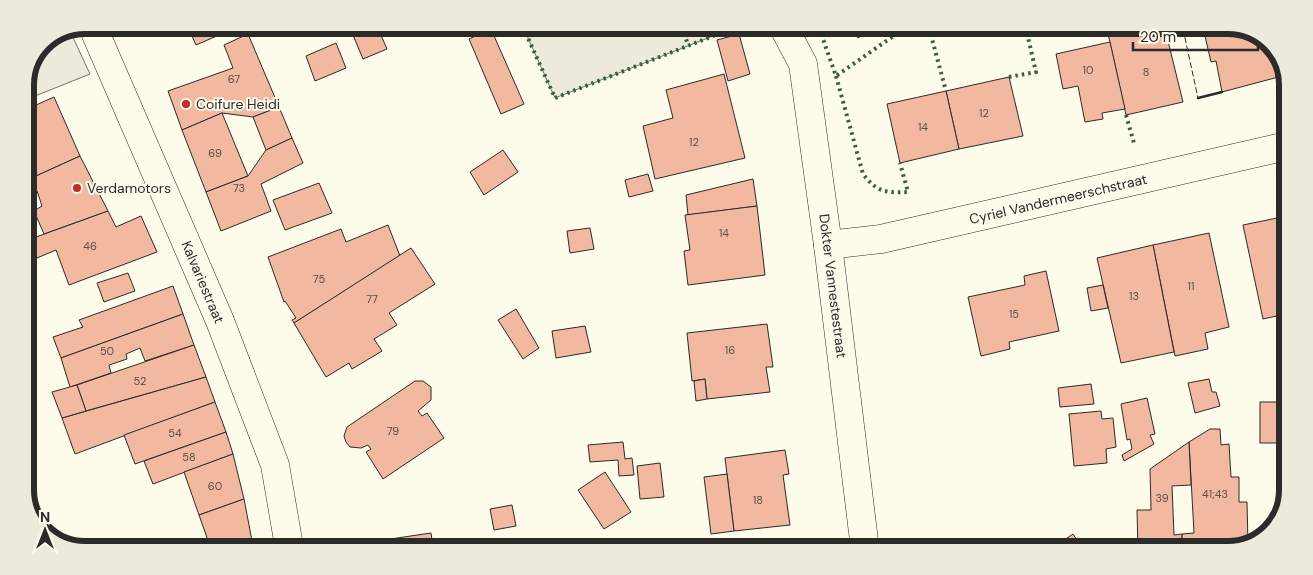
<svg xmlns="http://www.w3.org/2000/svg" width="1313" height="575" font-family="'DM Sans',sans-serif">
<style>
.green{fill:#ecebdb;stroke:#74746e}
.building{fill:#f2b8a0;stroke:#2b2b2b}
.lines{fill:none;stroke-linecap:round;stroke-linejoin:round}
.minor-casing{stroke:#2b2b2b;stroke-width:29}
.minor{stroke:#fdfbea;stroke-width:28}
.hedge{stroke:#34623c;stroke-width:4;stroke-dasharray:2.5 4;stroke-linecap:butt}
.fence{stroke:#2b2b2b;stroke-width:1;stroke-dasharray:6 2.5;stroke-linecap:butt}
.wall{stroke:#2b2b2b;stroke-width:2.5}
.poi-dot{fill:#c62828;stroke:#fdfbea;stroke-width:2}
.labels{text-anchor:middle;stroke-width:4;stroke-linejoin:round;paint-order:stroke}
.number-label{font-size:11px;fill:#5d4e48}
.poi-label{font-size:14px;fill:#2b2b2b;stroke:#fdfbea;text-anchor:start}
.street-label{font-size:14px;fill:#2b2b2b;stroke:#fdfbea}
.rim{fill:none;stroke:#2b2b2b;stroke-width:6}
</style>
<rect width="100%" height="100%" fill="#fdfbea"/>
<!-- green -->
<g class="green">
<path d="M 523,27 L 608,27 L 612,36 L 633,32 L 644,27 L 736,27 L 555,98 Z"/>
<path d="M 70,31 L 90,74 L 25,100 L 25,81 L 43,42 Z"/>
</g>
<!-- building -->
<g class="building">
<path d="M 190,25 L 231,26 L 233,29 L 196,45 L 188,27 Z"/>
<path d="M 373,26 L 377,26 L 387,49 L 363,59 L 353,35 Z"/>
<path d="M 852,28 L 874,28 L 858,38 Z"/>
<path d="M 491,29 L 524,104 L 501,114 L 469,39 Z"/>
<path d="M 1107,29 L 1165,29 L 1183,102 L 1126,115 Z"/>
<path d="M 1232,29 L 1251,29 L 1276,49 L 1286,75 L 1222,92 L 1216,61 L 1211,62 L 1205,36 Z"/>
<path d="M 248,34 L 279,107 L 253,117 L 222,113 L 182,130 L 168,91 L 233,68 L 224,45 Z"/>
<path d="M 739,34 L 750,74 L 728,81 L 717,40 Z"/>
<path d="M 1110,42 L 1125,109 L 1102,113 L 1103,119 L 1085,122 L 1078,86 L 1063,89 L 1056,54 Z"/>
<path d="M 336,43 L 346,68 L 315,81 L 306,56 Z"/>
<path d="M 724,74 L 745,158 L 655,179 L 643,126 L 673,118 L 666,90 Z"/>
<path d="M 1009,77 L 1023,136 L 959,149 L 946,91 Z"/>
<path d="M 946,91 L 959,149 L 900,163 L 887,104 Z"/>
<path d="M 54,97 L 80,156 L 25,181 L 25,110 Z"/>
<path d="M 279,107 L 292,138 L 266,150 L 253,117 Z"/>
<path d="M 222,113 L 248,176 L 206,192 L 182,130 Z"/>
<path d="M 292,138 L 303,163 L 261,184 L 271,211 L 221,231 L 206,192 L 248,176 L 266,150 Z"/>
<path d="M 503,150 L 518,172 L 484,195 L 470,172 Z"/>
<path d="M 80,156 L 108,211 L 44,234 L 34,211 L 42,206 L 37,191 L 25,196 L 25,181 Z"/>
<path d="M 648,174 L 653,191 L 629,197 L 625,180 Z"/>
<path d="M 753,179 L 757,206 L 688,215 L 686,195 Z"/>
<path d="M 319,183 L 332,213 L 285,230 L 273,200 Z"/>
<path d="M 757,206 L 765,275 L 688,285 L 684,251 L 690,250 L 685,215 Z"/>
<path d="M 108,211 L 116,227 L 141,216 L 157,252 L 69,285 L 56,250 L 25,263 L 25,241 Z"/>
<path d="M 1287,216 L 1286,314 L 1263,319 L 1243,225 Z"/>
<path d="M 388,225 L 400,256 L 294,323 L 292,320 L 296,318 L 285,301 L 284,302 L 268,257 L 341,229 L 346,242 Z"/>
<path d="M 590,228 L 594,249 L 570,253 L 567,231 Z"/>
<path d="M 1209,233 L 1229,327 L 1205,333 L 1208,349 L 1175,356 L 1153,245 Z"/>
<path d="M 1153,245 L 1174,352 L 1121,363 L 1097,258 Z"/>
<path d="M 411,248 L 435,284 L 389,313 L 397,325 L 374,339 L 382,351 L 352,369 L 349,363 L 326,377 L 294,323 Z"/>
<path d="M 1046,271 L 1059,331 L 1009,342 L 1010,349 L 981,356 L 968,297 L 1025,285 L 1024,276 Z"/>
<path d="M 128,273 L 135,291 L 104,302 L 97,283 Z"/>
<path d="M 1103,285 L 1108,308 L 1091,311 L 1087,288 Z"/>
<path d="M 173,286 L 183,314 L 61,358 L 53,337 L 83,327 L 79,320 Z"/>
<path d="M 516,309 L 539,348 L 523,359 L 498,320 Z"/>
<path d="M 183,314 L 194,345 L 145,361 L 140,348 L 126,354 L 127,359 L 109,365 L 111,373 L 70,387 L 61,358 Z"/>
<path d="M 767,324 L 773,367 L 766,367 L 770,392 L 707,399 L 705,379 L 692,381 L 687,333 Z"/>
<path d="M 585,326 L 591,352 L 556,358 L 552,331 Z"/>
<path d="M 194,345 L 206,377 L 86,411 L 77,385 Z"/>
<path d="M 206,377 L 215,402 L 75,454 L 62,418 Z"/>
<path d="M 705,379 L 707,399 L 696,401 L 694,381 Z"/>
<path d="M 1209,379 L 1212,392 L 1216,392 L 1220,406 L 1195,413 L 1188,383 Z"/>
<path d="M 415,381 L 423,381 L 431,387 L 431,400 L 418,411 L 422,416 L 427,413 L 444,438 L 383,479 L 366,452 L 371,449 L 368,445 L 361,448 L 350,447 L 346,442 L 344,436 L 347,427 Z"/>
<path d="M 1091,384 L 1094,404 L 1060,407 L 1058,388 Z"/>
<path d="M 77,385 L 86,411 L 62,418 L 52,392 Z"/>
<path d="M 1147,398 L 1155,434 L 1150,435 L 1154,444 L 1124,461 L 1122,455 L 1132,449 L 1130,439 L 1127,440 L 1121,404 Z"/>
<path d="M 215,402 L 226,432 L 135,464 L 124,435 Z"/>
<rect x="1260" y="402" width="22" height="41"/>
<path d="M 1101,411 L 1102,419 L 1113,418 L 1116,447 L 1106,449 L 1107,463 L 1074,466 L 1069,414 Z"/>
<path d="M 1210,429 L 1220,429 L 1221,445 L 1229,444 L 1231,477 L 1239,477 L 1239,502 L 1247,502 L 1248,544 L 1229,550 L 1181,550 L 1182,534 L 1194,533 L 1189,442 Z"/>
<path d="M 226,432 L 233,454 L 153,484 L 144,461 Z"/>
<path d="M 623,442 L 625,459 L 632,458 L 634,475 L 619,476 L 618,460 L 590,462 L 588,445 Z"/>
<path d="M 1189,442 L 1191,485 L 1172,486 L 1174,535 L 1182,534 L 1181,550 L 1138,550 L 1137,510 L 1151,510 L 1150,469 Z"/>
<path d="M 785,450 L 789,474 L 783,475 L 790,525 L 734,531 L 725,458 Z"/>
<path d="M 233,454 L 244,499 L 199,515 L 184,472 Z"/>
<path d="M 660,463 L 664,497 L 640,499 L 637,466 Z"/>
<path d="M 605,472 L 631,512 L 604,529 L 578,490 Z"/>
<path d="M 727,474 L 734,531 L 711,534 L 704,477 Z"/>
<path d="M 244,499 L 253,546 L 210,546 L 199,515 Z"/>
<path d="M 512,505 L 516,526 L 494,530 L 490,509 Z"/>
<path d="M 431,533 L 433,547 L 363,547 L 363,543 Z"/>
<path d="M 1073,534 L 1083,549 L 1087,547 L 1088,549 L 1051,549 Z"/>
<path d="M 1033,540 L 1039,549 L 1017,549 Z"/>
</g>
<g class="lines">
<defs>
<g id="minor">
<path d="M 92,25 L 220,321 L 275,465 L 289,546"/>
<path d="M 784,28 L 803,64 L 828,245 L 865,549"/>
<path d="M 828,245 L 881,239 L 1287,146"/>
</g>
</defs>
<!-- minor casing -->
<use href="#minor" class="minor-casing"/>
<!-- minor -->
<use href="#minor" class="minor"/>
<!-- hedge -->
<g class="hedge">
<path d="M 523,27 L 555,98 L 736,27"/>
<path d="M 682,27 L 688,45"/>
<path d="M 819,28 L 836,76 L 905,28"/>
<path d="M 929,28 L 946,91"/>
<path d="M 836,76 L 863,174 C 877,192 885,193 908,192 L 900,163"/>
<path d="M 1009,77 L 1036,72 L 1026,29"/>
<path d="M 1126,115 L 1134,143"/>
</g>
<!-- fence -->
<path class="fence" d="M 1183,29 L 1198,98"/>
<!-- wall -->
<path class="wall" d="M 1198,98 L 1222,92"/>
</g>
<!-- markers -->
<g class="poi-dot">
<circle cx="186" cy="104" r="5"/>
<circle cx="77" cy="188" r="5"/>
</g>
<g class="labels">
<!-- number labels -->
<g class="number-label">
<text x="1088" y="74">10</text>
<text x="1146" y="76">8</text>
<text x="234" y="83">67</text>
<text x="984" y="117">12</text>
<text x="923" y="131">14</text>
<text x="694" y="146">12</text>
<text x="215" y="157">69</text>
<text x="239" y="192">73</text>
<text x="724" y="237">14</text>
<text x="90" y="250">46</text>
<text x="319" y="283">75</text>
<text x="1191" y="290">11</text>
<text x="1134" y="300">13</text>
<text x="372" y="303">77</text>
<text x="1014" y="318">15</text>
<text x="730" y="354">16</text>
<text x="107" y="355">50</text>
<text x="140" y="385">52</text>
<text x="393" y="435">79</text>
<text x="175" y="437">54</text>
<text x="189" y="461">58</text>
<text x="215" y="490">60</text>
<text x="1215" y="498">41;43</text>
<text x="1162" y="502">39</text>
<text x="758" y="504">18</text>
</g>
<!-- poi labels -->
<g class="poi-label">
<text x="196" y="109">Coifure Heidi</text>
<text x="87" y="193">Verdamotors</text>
</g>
<!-- street labels -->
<g class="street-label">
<text transform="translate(1058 199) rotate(-13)" y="5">Cyriel Vandermeerschstraat</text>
<text transform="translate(203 282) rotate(67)" y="5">Kalvariestraat</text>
<text transform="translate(833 286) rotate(83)" y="5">Dokter Vannestestraat</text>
</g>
</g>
<!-- crop -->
<path d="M0 0H1313V575H0ZM85 34H1228A51 51 0 0 1 1279 85V490A51 51 0 0 1 1228 541H85A51 51 0 0 1 34 490V85A51 51 0 0 1 85 34Z" fill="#eceadb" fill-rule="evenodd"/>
<path class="rim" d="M85 34H1228A51 51 0 0 1 1279 85V490A51 51 0 0 1 1228 541H85A51 51 0 0 1 34 490V85A51 51 0 0 1 85 34Z"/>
<!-- north arrow -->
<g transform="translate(45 530)" stroke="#fdfbea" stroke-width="4" paint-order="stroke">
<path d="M0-4L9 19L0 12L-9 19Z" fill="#2b2b2b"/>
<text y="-8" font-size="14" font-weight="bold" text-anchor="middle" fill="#2b2b2b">N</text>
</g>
<!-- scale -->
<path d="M1133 42v8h125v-8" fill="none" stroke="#2b2b2b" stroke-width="2.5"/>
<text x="1140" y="42" font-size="15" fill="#2b2b2b" stroke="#fdfbea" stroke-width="4" paint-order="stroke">20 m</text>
</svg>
